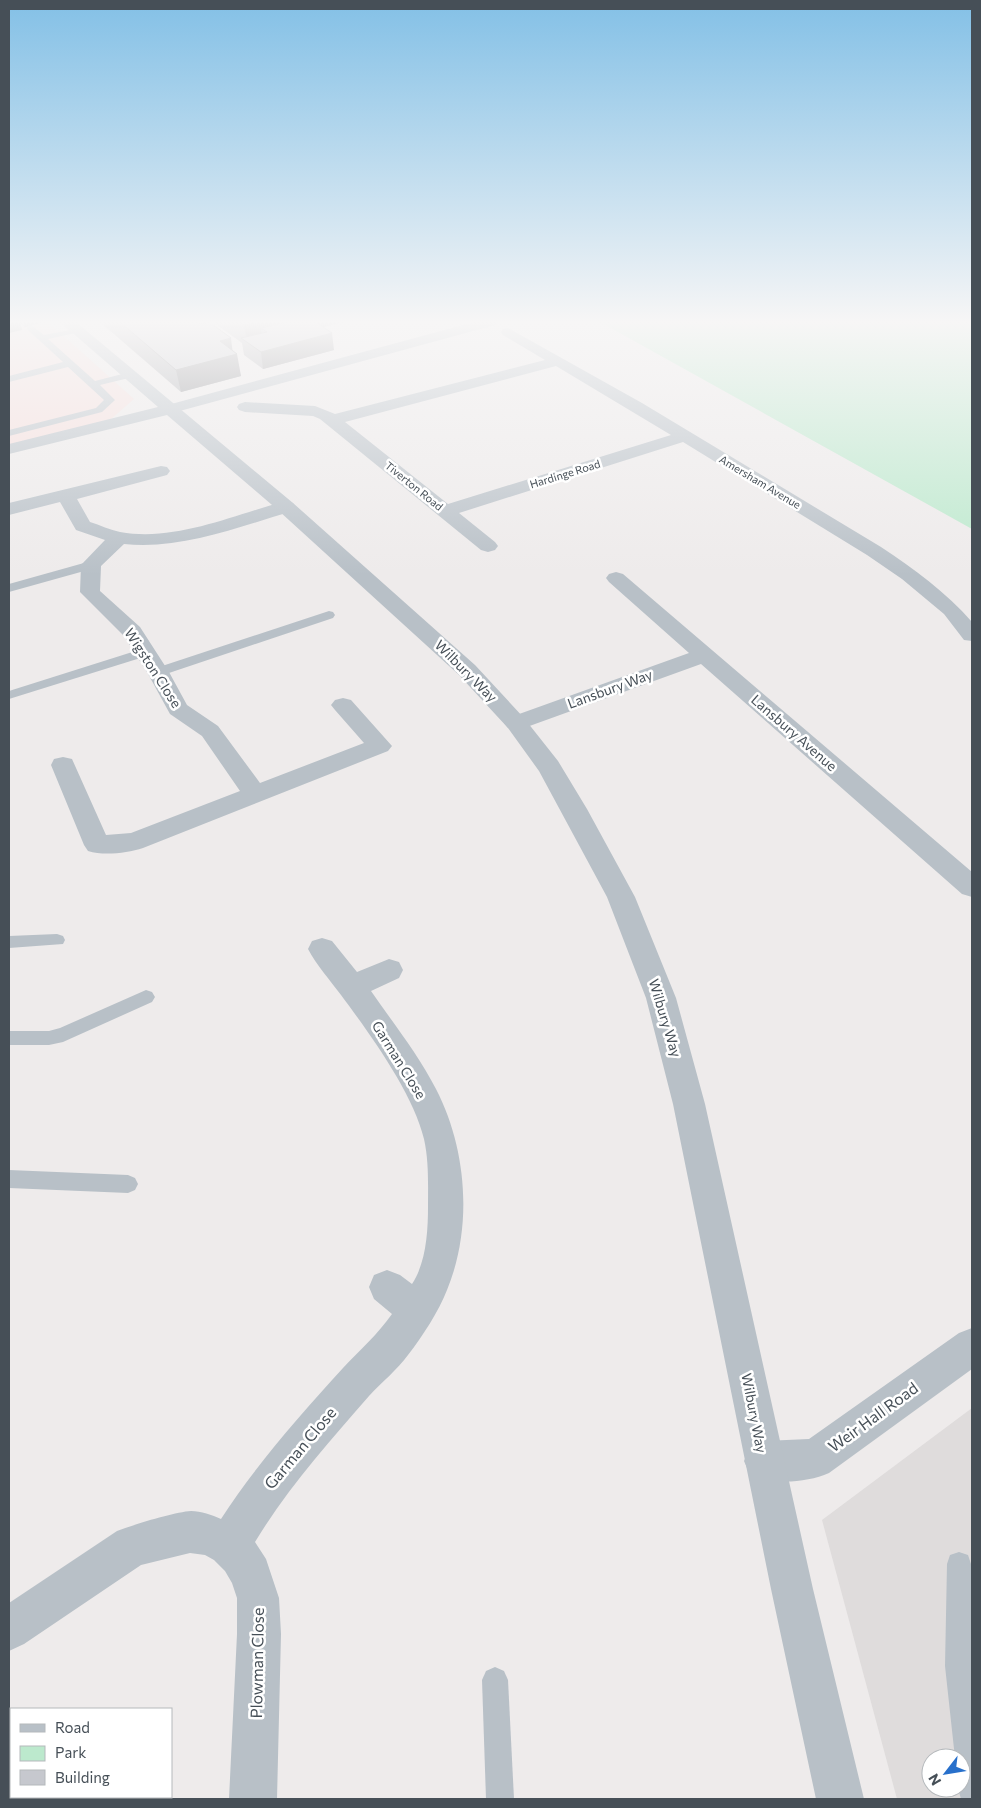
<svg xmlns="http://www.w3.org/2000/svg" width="981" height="1808" font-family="Commissioner,sans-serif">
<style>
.education{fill:#dfdcdc;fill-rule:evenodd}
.medical{fill:#f7dedc}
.green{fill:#bce9cd}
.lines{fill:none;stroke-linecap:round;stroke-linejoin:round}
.service{fill:#b8c0c7;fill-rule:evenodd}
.minor{fill:#b8c0c7;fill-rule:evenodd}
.tertiary{fill:#b8c0c7;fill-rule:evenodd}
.wall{fill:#aaacb1}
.shaded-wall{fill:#8b8c90}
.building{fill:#c6c8ce;stroke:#8b8c90}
.labels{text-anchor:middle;stroke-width:5;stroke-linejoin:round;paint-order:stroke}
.far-street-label{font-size:11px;fill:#464f57;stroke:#fff}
.street-label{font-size:14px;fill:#464f57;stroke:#fff}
.near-street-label{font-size:16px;fill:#464f57;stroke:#fff}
</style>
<rect width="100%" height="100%" fill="#eeebeb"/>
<!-- education -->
<path class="education" d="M 972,1408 L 972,1799 L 897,1799 L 822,1520 ZM 931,1758 L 961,1758 L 961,1788 L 931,1788 Z"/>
<!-- medical -->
<path class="medical" d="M 9,322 L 48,322 L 134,399 L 110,420 L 9,445 Z"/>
<!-- green -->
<path class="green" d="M 600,322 L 972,322 L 972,529 Z"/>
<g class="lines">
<!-- service -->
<g class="service">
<path d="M 31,325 L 44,335 L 80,328 L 80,332 L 48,339 L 95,381 L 130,372 L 135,375 L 133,377 L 100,385 L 115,400 L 102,412 L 9,436 L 9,430 L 96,408 L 104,400 L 68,367 L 9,382 L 9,376 L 63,362 L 28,330 L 27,328 Z"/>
<path d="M 91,561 L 95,562 L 97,565 L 95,568 L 9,592 L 9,584 Z"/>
<path d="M 329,611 L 333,612 L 335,615 L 333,618 L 163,675 L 153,675 L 151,672 L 153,669 Z"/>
<path d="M 145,648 L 150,649 L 151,652 L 150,655 L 9,699 L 9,691 Z"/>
<path d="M 57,934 L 63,936 L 65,940 L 63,944 L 9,948 L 9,936 Z"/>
<path d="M 146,990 L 152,992 L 155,997 L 152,1002 L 63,1042 L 49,1045 L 9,1045 L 9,1031 L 49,1031 L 60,1028 Z"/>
<path d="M 9,1170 L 128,1175 L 135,1178 L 138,1184 L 135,1190 L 128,1193 L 9,1188 Z"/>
<path d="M 959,1552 L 968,1555 L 971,1564 L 972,1799 L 961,1799 L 958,1788 L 961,1788 L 961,1758 L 955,1758 L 945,1666 L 947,1564 L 950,1555 Z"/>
<path d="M 495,1667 L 504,1671 L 508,1680 L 514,1799 L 486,1799 L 482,1680 L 486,1671 Z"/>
<path d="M 9,1725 L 11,1726 L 11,1761 L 9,1760 Z"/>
<path d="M 13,1797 L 41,1797 L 42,1799 L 14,1799 Z"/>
</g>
<!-- minor -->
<g class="minor">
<path d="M 474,322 L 497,322 L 495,325 L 176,412 L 164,412 L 162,409 L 164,406 Z"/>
<path d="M 508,328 L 642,403 L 881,547 C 914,569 946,592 972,622 L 972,641 L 964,640 L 944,614 L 902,579 L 867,555 L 683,442 L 459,513 L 495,542 L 498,546 L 495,550 L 488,552 L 481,550 L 320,419 L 313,416 L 245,412 L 239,410 L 237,407 L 239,404 L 245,402 L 315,406 L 335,414 L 545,360 L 503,335 L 501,332 L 503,329 ZM 556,366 L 671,435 L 448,504 L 345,422 Z"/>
<path d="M 161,466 L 167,467 L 170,471 L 167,475 L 77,499 L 90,522 C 100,525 110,530 120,532 C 176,542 233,515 286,501 L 293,503 L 295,507 L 293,511 C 238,527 181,550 124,544 L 101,566 L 100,591 L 140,627 L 169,672 L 187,705 L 218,726 L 260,783 L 364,743 L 335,710 L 331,705 L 335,700 L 343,698 L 351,700 L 392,746 L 388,751 L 143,848 C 127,853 104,856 88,851 L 84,845 L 51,765 L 54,759 L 63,757 L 72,759 L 106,835 L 131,833 L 240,791 L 202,736 L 170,714 L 147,672 L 124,636 L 80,592 L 81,565 L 105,540 L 76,530 L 60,502 L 9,515 L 9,503 Z"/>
<path d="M 616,572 L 623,574 L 972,872 L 972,897 L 962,894 L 701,664 L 524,728 L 516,730 L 508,728 L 504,723 L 508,718 L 689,653 L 609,582 L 606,578 L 609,574 Z"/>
<path d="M 322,938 L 332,941 L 357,972 L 389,959 L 399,962 L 403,970 L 399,978 L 371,991 C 393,1023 418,1054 436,1089 C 467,1149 473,1227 447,1290 C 439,1311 422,1337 408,1355 C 397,1370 382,1382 369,1396 C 329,1442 287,1489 255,1542 L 266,1559 L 279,1598 L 281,1634 L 277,1799 L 229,1799 L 237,1634 L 237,1598 L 232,1583 L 225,1571 L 214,1560 L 205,1555 L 190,1553 L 141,1565 L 24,1644 L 9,1651 L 9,1603 L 117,1531 C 133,1525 174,1512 191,1511 C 201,1511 212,1515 221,1519 C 256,1465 300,1415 343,1368 C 360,1350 378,1334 392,1314 L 374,1299 L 369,1287 L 374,1275 L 387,1270 L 400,1275 L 412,1284 C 426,1263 428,1232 428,1207 C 428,1185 429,1161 424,1139 C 413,1093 370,1034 341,995 C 330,980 317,966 308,949 L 312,941 Z"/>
<path d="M 972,1328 L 972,1369 L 829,1473 C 806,1483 773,1485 750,1475 L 744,1461 L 750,1447 L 764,1441 L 809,1439 L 959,1333 Z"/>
</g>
<!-- tertiary -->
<path class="tertiary" d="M 60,322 L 76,322 L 293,503 L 475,665 L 524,718 L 558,761 L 587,809 L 635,897 L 676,998 L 705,1104 L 813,1589 L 864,1799 L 816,1799 L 771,1589 L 673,1104 L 646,998 L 607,897 L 539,771 L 508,728 L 459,675 L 279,511 L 167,415 L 9,454 L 9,444 L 158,407 Z"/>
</g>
<!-- wall -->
<g class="wall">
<path d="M 9,322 L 44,322 L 25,327 L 20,323 L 22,330 Z"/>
<path d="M 100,322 L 197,322 L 233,351 L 241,376 L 181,392 Z"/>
<path d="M 213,322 L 344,322 L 323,327 L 334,350 L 263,369 L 244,355 L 242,343 Z"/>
</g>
<!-- shaded-wall -->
<g class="shaded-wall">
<path d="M 9,322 L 20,322 L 22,330 L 9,333 Z"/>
<path d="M 24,322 L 44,322 L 25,327 Z"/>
<path d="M 257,322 L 344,322 L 268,341 L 267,332 L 261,328 L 263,342 L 247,342 L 244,325 Z"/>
<path d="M 332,333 L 334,350 L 263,369 L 261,352 Z"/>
<path d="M 231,338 L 233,355 L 237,354 L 241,376 L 181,392 L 176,370 L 220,341 Z"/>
<path d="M 9,342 L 10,352 L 9,353 Z"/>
</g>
<!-- building -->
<g class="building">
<path d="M 120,322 L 197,322 L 200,324 L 209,322 L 231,338 L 220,341 L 237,354 L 176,370 Z"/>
<path d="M 240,322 L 257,322 L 244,325 Z"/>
<path d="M 287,322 L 316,322 L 332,333 L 261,352 L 241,338 L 267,332 L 261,328 Z"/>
</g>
<!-- sky -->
<linearGradient id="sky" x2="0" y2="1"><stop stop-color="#83c0e6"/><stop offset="0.56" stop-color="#f7f6f6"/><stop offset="1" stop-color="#f7f6f6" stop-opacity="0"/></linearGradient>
<rect width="981" height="575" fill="url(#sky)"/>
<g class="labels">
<!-- far-street labels -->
<g class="far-street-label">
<text transform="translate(565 474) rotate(-17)" y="4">Hardinge Road</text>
<text transform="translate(760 482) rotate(31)" y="4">Amersham Avenue</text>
<text transform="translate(414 486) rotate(39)" y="4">Tiverton Road</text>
</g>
<!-- street labels -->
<g class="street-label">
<text transform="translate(153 668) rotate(57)" y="5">Wigston Close</text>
<text transform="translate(466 671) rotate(45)" y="5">Wilbury Way</text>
<text transform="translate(610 689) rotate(-20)" y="5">Lansbury Way</text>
<text transform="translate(794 733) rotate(41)" y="5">Lansbury Avenue</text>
<text transform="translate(665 1018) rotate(73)" y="5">Wilbury Way</text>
<text transform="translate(399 1060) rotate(58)" y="5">Garman Close</text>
<text transform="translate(754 1413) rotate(79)" y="5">Wilbury Way</text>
</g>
<!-- near-street labels -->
<g class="near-street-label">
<text transform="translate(873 1417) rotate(-36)" y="6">Weir Hall Road</text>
<text transform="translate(300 1448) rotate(-50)" y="6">Garman Close</text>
<text transform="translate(257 1663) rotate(-89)" y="6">Plowman Close</text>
</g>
</g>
<!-- border -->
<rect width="981" height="1808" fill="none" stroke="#464f57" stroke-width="20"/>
<!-- legend -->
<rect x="10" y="1708" width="162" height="90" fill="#ffffff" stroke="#b5b9bc"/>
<rect x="20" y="1724" width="25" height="8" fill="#b8c0c7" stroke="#b5b9bc"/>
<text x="55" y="1733" font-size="15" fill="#464f57">Road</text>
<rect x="20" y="1746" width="25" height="15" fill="#bce9cd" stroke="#b5b9bc"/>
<text x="55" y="1758" font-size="15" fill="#464f57">Park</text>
<rect x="20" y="1770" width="25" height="15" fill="#c6c8ce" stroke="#b5b9bc"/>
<text x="55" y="1783" font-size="15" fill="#464f57">Building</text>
<!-- north arrow -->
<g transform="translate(946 1773) rotate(239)"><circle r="24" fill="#ffffff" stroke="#b5b9bc"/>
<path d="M0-4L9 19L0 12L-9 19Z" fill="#2870cb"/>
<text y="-8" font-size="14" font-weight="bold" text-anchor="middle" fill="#464f57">N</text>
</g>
</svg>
